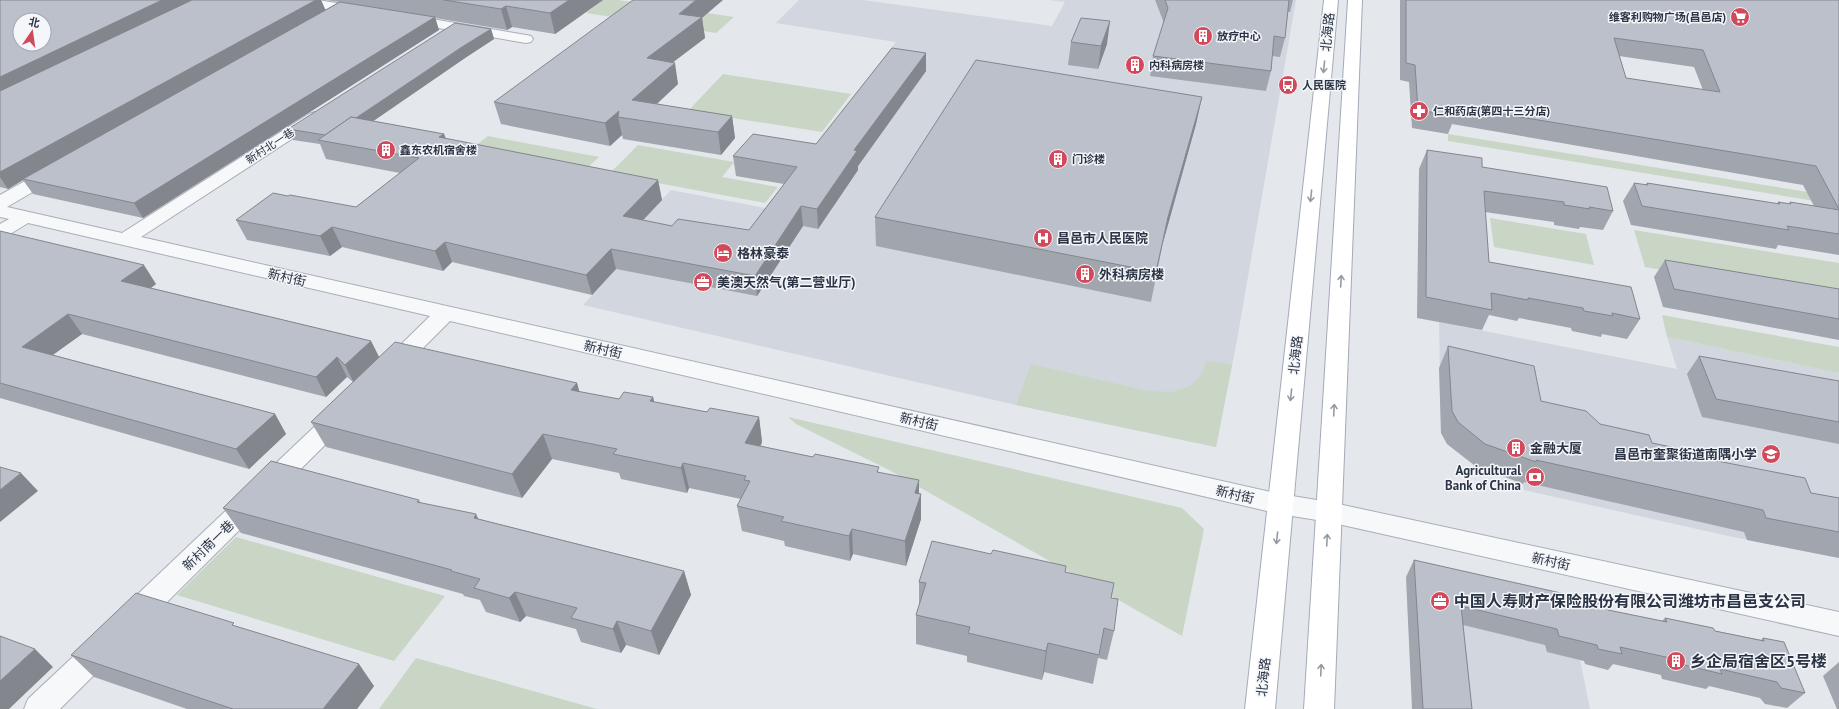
<svg xmlns="http://www.w3.org/2000/svg" width="1839" height="709" font-family="'PT Sans','Noto Sans SC',sans-serif">
<style>
.built{fill:#d2d6de}
.green{fill:#c9d6c5}
.lines{fill:none;stroke-linecap:round;stroke-linejoin:round}
.minor-casing{stroke:#a9aeb7;stroke-width:2}
.major-casing{stroke:#a3abb8;stroke-width:2}
.minor{fill:#f7f8fa;fill-rule:evenodd}
.major{fill:#fff;fill-rule:evenodd}
.wall{fill:#a1a5ae;fill-rule:evenodd}
.shaded-wall{fill:#83868d}
.building{fill:#bbc0ca;stroke:#83868d;fill-rule:evenodd}
.oneway{stroke:#959aa2}
.labels{text-anchor:middle;stroke-width:3;stroke-linejoin:round;paint-order:stroke}
.far-poi-label{font-size:11px;font-weight:bold;fill:#2b3445;stroke:#f4f6f9;text-anchor:start}
.far-street-label{font-size:11px;fill:#2b3445;stroke:#f4f6f9}
.street-label{font-size:13px;fill:#2b3445;stroke:#f4f6f9}
.poi-label{font-size:13px;font-weight:bold;fill:#2b3445;stroke:#f4f6f9;text-anchor:start}
.near-poi-label{font-size:16px;font-weight:bold;fill:#2b3445;stroke:#f4f6f9;text-anchor:start}
</style>
<rect width="100%" height="100%" fill="#e4e7ec"/>
<!-- built -->
<g class="built">
<path d="M 799,0 L 863,0 L 1052,26 L 1065,2 L 1049,0 L 1296,0 L 1237,340 L 1216,447 L 1016,405 L 583,305 L 643,240 L 627,236 L 671,190 L 781,211 L 803,161 L 896,42 L 776,23 Z"/>
<path d="M 1439,322 L 1677,369 L 1667,337 L 1839,373 L 1839,558 L 1728,536 L 1524,490 L 1523,484 L 1474,465 L 1447,444 L 1441,433 Z"/>
<path d="M 1406,577 L 1571,615 L 1590,709 L 1413,709 Z"/>
</g>
<!-- green -->
<g class="green">
<path d="M 603,0 L 618,0 L 734,17 L 716,33 L 586,13 Z"/>
<path d="M 723,74 L 851,94 L 822,132 L 688,111 Z"/>
<path d="M 1448,134 L 1839,197 L 1839,205 L 1448,141 Z"/>
<path d="M 488,136 L 599,157 L 587,168 L 474,147 Z"/>
<path d="M 638,145 L 734,162 L 722,177 L 778,187 L 765,203 L 609,174 Z"/>
<path d="M 1490,218 L 1586,234 L 1594,265 L 1494,247 Z"/>
<path d="M 1634,230 L 1839,263 L 1839,301 L 1645,267 Z"/>
<path d="M 1662,315 L 1839,347 L 1839,373 L 1667,337 Z"/>
<path d="M 1207,361 L 1232,365 L 1216,447 L 1016,405 L 1031,364 L 1148,391 L 1172,392 L 1191,386 L 1201,375 Z"/>
<path d="M 788,417 L 1182,508 L 1204,529 L 1182,636 L 889,470 L 796,424 Z"/>
<path d="M 236,537 L 445,596 L 394,661 L 177,595 Z"/>
<path d="M 416,658 L 597,709 L 379,709 Z"/>
</g>
<g class="lines">
<defs>
<g id="minor">
<path d="M 286,0 L 318,0 L 360,7 L 365,8 L 367,11 L 365,14 L 360,15 L 293,4 L 288,3 Z"/>
<path d="M 408,15 L 526,35 L 531,36 L 533,39 L 531,42 L 526,43 L 403,22 L 401,19 L 403,16 Z"/>
<path d="M 315,112 L 321,114 L 323,117 L 321,120 L 141,237 L 1280,494 L 1329,502 L 1839,612 L 1839,636 L 1329,522 L 1280,514 L 450,321 L 399,372 L 391,375 L 383,372 L 380,367 L 383,362 L 430,316 L 28,223 L 7,236 L 0,238 L 0,224 L 9,219 L 0,217 L 0,195 L 48,168 L 54,167 L 60,168 L 63,172 L 60,176 L 7,207 L 122,233 L 309,114 Z"/>
<path d="M 340,408 L 348,410 L 352,416 L 348,422 L 141,628 L 131,631 L 121,628 L 117,619 L 121,610 L 332,410 Z"/>
<path d="M 104,633 L 114,637 L 118,646 L 114,655 L 60,709 L 24,709 L 28,699 L 94,637 Z"/>
</g>
<g id="major">
<path d="M 1324,0 L 1338,0 L 1275,709 L 1245,709 Z"/>
<path d="M 1348,0 L 1362,0 L 1334,709 L 1304,709 Z"/>
</g>
</defs>
<!-- minor casing -->
<use href="#minor" class="minor-casing"/>
<!-- major casing -->
<use href="#major" class="major-casing"/>
<!-- minor -->
<use href="#minor" class="minor"/>
<!-- major -->
<use href="#major" class="major"/>
</g>
<!-- wall -->
<g class="wall">
<path d="M 0,0 L 321,0 L 325,10 L 339,2 L 326,0 L 603,0 L 555,34 L 512,27 L 507,30 L 435,18 L 439,30 L 143,218 L 33,194 L 23,180 L 8,189 L 0,187 Z"/>
<path d="M 1155,0 L 1293,0 L 1290,12 L 1288,12 L 1285,38 L 1280,57 L 1272,56 L 1271,71 L 1266,91 L 1150,76 L 1153,56 L 1164,23 Z"/>
<path d="M 1400,0 L 1839,0 L 1839,255 L 1778,245 L 1776,249 L 1631,225 L 1623,201 L 1634,183 L 1646,185 L 1647,183 L 1777,204 L 1778,202 L 1789,204 L 1790,202 L 1814,206 L 1803,185 L 1452,124 L 1448,134 L 1412,128 L 1409,82 L 1400,80 ZM 1619,56 L 1694,67 L 1703,90 L 1626,78 Z"/>
<path d="M 702,18 L 705,38 L 673,62 L 678,84 L 657,104 L 732,116 L 735,138 L 721,155 L 623,139 L 622,135 L 610,146 L 501,124 L 494,102 Z"/>
<path d="M 491,29 L 494,39 L 465,58 L 373,121 L 444,134 L 446,139 L 658,180 L 662,200 L 643,220 L 672,226 L 749,230 L 784,184 L 736,176 L 733,156 L 816,144 L 926,53 L 926,71 L 858,166 L 858,170 L 818,229 L 803,226 L 757,296 L 616,269 L 592,295 L 452,262 L 443,271 L 342,247 L 330,256 L 247,240 L 236,220 L 356,207 L 400,173 L 326,159 L 320,144 L 293,140 L 288,129 Z"/>
<path d="M 1071,42 L 1107,44 L 1098,69 L 1068,65 Z"/>
<path d="M 1202,97 L 1196,124 L 1162,246 L 1151,302 L 876,246 L 875,217 Z"/>
<path d="M 1427,150 L 1482,167 L 1613,211 L 1603,230 L 1580,227 L 1579,229 L 1554,225 L 1554,222 L 1485,212 L 1489,262 L 1640,319 L 1627,339 L 1602,334 L 1601,337 L 1572,331 L 1571,328 L 1519,318 L 1517,321 L 1489,315 L 1482,330 L 1417,318 L 1419,169 Z"/>
<path d="M 0,231 L 156,284 L 151,288 L 371,341 L 379,357 L 577,383 L 579,392 L 619,399 L 653,397 L 654,402 L 707,412 L 759,417 L 762,442 L 761,446 L 879,472 L 919,494 L 921,519 L 906,566 L 853,554 L 850,561 L 785,546 L 784,541 L 742,531 L 737,506 L 741,499 L 689,488 L 687,493 L 621,479 L 619,473 L 552,459 L 522,498 L 326,447 L 311,422 L 353,382 L 347,377 L 326,397 L 82,334 L 53,355 L 275,414 L 286,434 L 249,469 L 0,398 Z"/>
<path d="M 1665,260 L 1839,289 L 1839,340 L 1663,307 L 1654,277 Z"/>
<path d="M 1448,346 L 1541,401 L 1600,424 L 1652,443 L 1712,460 L 1811,493 L 1839,498 L 1839,558 L 1747,540 L 1744,532 L 1524,482 L 1523,484 L 1474,465 L 1447,444 L 1441,433 L 1439,368 Z"/>
<path d="M 1699,356 L 1839,381 L 1839,444 L 1702,417 L 1687,374 Z"/>
<path d="M 419,500 L 421,503 L 479,519 L 684,571 L 691,595 L 659,655 L 626,645 L 621,653 L 581,642 L 576,629 L 526,616 L 520,622 L 486,612 L 480,600 L 464,596 L 463,594 L 241,533 L 223,508 Z"/>
<path d="M 991,554 L 1066,566 L 1065,572 L 1111,598 L 1114,631 L 1107,660 L 1098,658 L 1093,684 L 1044,672 L 1042,680 L 967,662 L 967,656 L 916,644 L 916,615 L 919,607 L 919,582 Z"/>
<path d="M 1414,560 L 1583,600 L 1608,610 L 1662,621 L 1665,618 L 1715,631 L 1761,640 L 1763,638 L 1805,693 L 1787,708 L 1765,704 L 1760,698 L 1709,686 L 1706,689 L 1662,679 L 1661,675 L 1613,664 L 1608,670 L 1585,664 L 1584,661 L 1547,652 L 1545,645 L 1463,625 L 1472,709 L 1412,709 L 1406,577 Z"/>
<path d="M 236,626 L 374,686 L 357,709 L 187,709 L 94,677 L 71,655 Z"/>
<path d="M 1839,662 L 1839,709 L 1837,709 L 1823,676 Z"/>
</g>
<!-- shaded-wall -->
<g class="shaded-wall">
<path d="M 162,0 L 196,0 L 0,95 L 0,77 Z"/>
<path d="M 316,0 L 321,0 L 326,11 L 23,179 L 23,180 L 8,189 L 0,177 L 0,172 Z"/>
<path d="M 569,0 L 603,0 L 555,34 L 550,13 Z"/>
<path d="M 696,0 L 723,0 L 702,18 L 705,38 L 651,79 L 647,58 L 679,14 Z"/>
<path d="M 506,6 L 512,27 L 507,30 L 501,9 Z"/>
<path d="M 435,17 L 439,30 L 143,218 L 134,203 Z"/>
<path d="M 1110,21 L 1107,44 L 1098,69 L 1101,46 Z"/>
<path d="M 491,29 L 494,39 L 465,58 L 340,144 L 330,135 L 462,47 Z"/>
<path d="M 926,53 L 926,71 L 858,166 L 858,170 L 818,229 L 817,209 L 854,150 Z"/>
<path d="M 675,63 L 678,84 L 639,120 L 632,100 Z"/>
<path d="M 1202,97 L 1196,124 L 1162,246 L 1151,302 L 1168,217 Z"/>
<path d="M 619,111 L 618,117 L 622,135 L 610,146 L 605,123 Z"/>
<path d="M 732,116 L 735,138 L 721,155 L 718,132 Z"/>
<path d="M 444,134 L 451,153 L 439,137 Z"/>
<path d="M 658,180 L 662,200 L 628,236 L 623,216 Z"/>
<path d="M 801,206 L 803,226 L 757,296 L 755,276 Z"/>
<path d="M 332,227 L 342,247 L 330,256 L 320,236 Z"/>
<path d="M 445,242 L 452,262 L 443,271 L 435,251 Z"/>
<path d="M 611,249 L 616,269 L 592,295 L 586,275 Z"/>
<path d="M 144,265 L 156,284 L 134,300 L 121,281 Z"/>
<path d="M 68,314 L 82,334 L 37,366 L 22,347 Z"/>
<path d="M 371,341 L 381,361 L 355,385 L 345,365 Z"/>
<path d="M 337,357 L 347,377 L 326,397 L 316,377 Z"/>
<path d="M 577,383 L 584,408 L 571,390 Z"/>
<path d="M 653,397 L 659,422 L 650,401 Z"/>
<path d="M 275,414 L 286,434 L 249,469 L 236,449 Z"/>
<path d="M 759,417 L 762,442 L 749,467 L 745,443 Z"/>
<path d="M 543,434 L 552,459 L 522,498 L 512,474 Z"/>
<path d="M 683,463 L 689,488 L 687,493 L 681,468 Z"/>
<path d="M 21,473 L 38,491 L 0,522 L 0,490 Z"/>
<path d="M 919,480 L 919,499 L 921,494 L 921,519 L 906,566 L 905,541 L 915,493 Z"/>
<path d="M 476,514 L 488,539 L 474,518 Z"/>
<path d="M 852,529 L 853,554 L 850,561 L 849,536 Z"/>
<path d="M 684,571 L 691,595 L 659,655 L 651,631 Z"/>
<path d="M 515,592 L 526,616 L 520,622 L 509,598 Z"/>
<path d="M 617,621 L 626,645 L 621,653 L 613,629 Z"/>
<path d="M 1048,643 L 1044,672 L 1042,680 L 1046,651 Z"/>
<path d="M 35,649 L 53,667 L 9,709 L 0,709 L 0,681 Z"/>
<path d="M 359,664 L 374,686 L 357,709 L 323,709 Z"/>
</g>
<!-- building -->
<g class="building">
<path d="M 0,0 L 162,0 L 0,77 ZM 20,20 L 44,20 L 44,44 L 20,44 Z"/>
<path d="M 192,0 L 316,0 L 0,172 L 0,91 Z"/>
<path d="M 444,0 L 569,0 L 550,13 L 506,6 L 501,9 Z"/>
<path d="M 633,0 L 696,0 L 679,14 L 702,17 L 647,58 L 675,63 L 632,100 L 732,116 L 718,132 L 618,117 L 619,111 L 605,123 L 494,102 Z"/>
<path d="M 1165,0 L 1289,0 L 1285,38 L 1274,36 L 1271,71 L 1153,56 L 1168,8 Z"/>
<path d="M 1406,0 L 1839,0 L 1839,209 L 1816,166 L 1454,106 L 1455,116 L 1418,110 L 1415,65 L 1406,63 ZM 1614,38 L 1703,50 L 1720,92 L 1626,78 Z"/>
<path d="M 340,2 L 435,17 L 134,203 L 23,179 Z"/>
<path d="M 1081,18 L 1110,21 L 1101,46 L 1071,42 Z"/>
<path d="M 455,23 L 491,29 L 462,47 L 356,118 L 351,117 L 325,135 L 288,129 Z"/>
<path d="M 892,48 L 926,53 L 854,150 L 857,151 L 817,209 L 801,206 L 755,276 L 611,249 L 586,275 L 445,242 L 435,251 L 332,227 L 320,236 L 236,220 L 273,193 L 288,196 L 290,195 L 356,207 L 419,158 L 318,140 L 351,117 L 444,134 L 439,137 L 658,180 L 623,216 L 672,226 L 678,219 L 749,230 L 797,167 L 733,156 L 753,134 L 816,144 Z"/>
<path d="M 976,60 L 1202,97 L 1168,217 L 1156,272 L 875,217 Z"/>
<path d="M 1427,150 L 1482,158 L 1482,167 L 1607,187 L 1613,211 L 1589,207 L 1590,209 L 1564,205 L 1564,202 L 1484,191 L 1489,262 L 1631,287 L 1640,319 L 1612,313 L 1613,316 L 1584,311 L 1583,308 L 1528,298 L 1528,300 L 1491,293 L 1492,310 L 1426,297 Z"/>
<path d="M 1634,183 L 1648,185 L 1647,183 L 1780,204 L 1778,202 L 1791,204 L 1790,202 L 1839,210 L 1839,234 L 1787,226 L 1789,230 L 1642,206 Z"/>
<path d="M 0,231 L 144,265 L 121,281 L 371,341 L 345,365 L 337,357 L 316,377 L 68,314 L 22,347 L 275,414 L 236,449 L 0,383 Z"/>
<path d="M 1665,260 L 1839,289 L 1839,319 L 1674,289 Z"/>
<path d="M 395,342 L 577,383 L 571,390 L 619,399 L 624,392 L 653,397 L 650,401 L 707,412 L 710,408 L 759,417 L 745,443 L 813,457 L 815,454 L 879,467 L 877,472 L 919,480 L 915,493 L 921,494 L 905,541 L 852,529 L 849,536 L 781,521 L 784,517 L 737,506 L 750,481 L 744,480 L 746,476 L 683,463 L 681,468 L 613,454 L 617,449 L 543,434 L 512,474 L 311,422 Z"/>
<path d="M 1448,346 L 1534,366 L 1541,401 L 1586,411 L 1600,424 L 1649,435 L 1652,443 L 1710,455 L 1712,460 L 1805,478 L 1811,493 L 1839,498 L 1839,532 L 1766,518 L 1763,510 L 1536,460 L 1536,462 L 1485,444 L 1458,422 L 1452,411 Z"/>
<path d="M 1699,356 L 1839,381 L 1839,422 L 1716,399 Z"/>
<path d="M 271,461 L 419,500 L 417,502 L 476,514 L 474,518 L 684,571 L 651,631 L 617,621 L 613,629 L 571,618 L 577,608 L 515,592 L 509,598 L 474,588 L 480,579 L 451,571 L 452,570 L 223,508 Z"/>
<path d="M 0,467 L 21,473 L 0,490 Z"/>
<path d="M 932,541 L 991,554 L 993,550 L 1066,566 L 1065,572 L 1114,583 L 1111,598 L 1118,599 L 1114,631 L 1104,628 L 1099,655 L 1048,643 L 1046,651 L 968,633 L 970,627 L 916,615 L 926,583 L 919,582 Z"/>
<path d="M 1414,560 L 1583,598 L 1583,600 L 1607,605 L 1608,610 L 1667,622 L 1665,618 L 1713,628 L 1715,631 L 1764,641 L 1763,638 L 1784,642 L 1805,693 L 1781,688 L 1777,682 L 1720,669 L 1722,674 L 1676,663 L 1675,659 L 1620,647 L 1622,654 L 1598,649 L 1597,645 L 1559,636 L 1557,629 L 1461,606 L 1472,709 L 1423,709 Z"/>
<path d="M 136,593 L 234,623 L 232,625 L 359,664 L 323,709 L 233,709 L 71,655 Z"/>
<path d="M 0,636 L 35,649 L 0,681 Z"/>
</g>
<!-- one-way arrows -->
<defs><path id="oneway-shaft" d="M-6 0H5M1.5-3L5.5 0L1.5 3" fill="none" stroke-width="1.6" stroke-linecap="round" stroke-linejoin="round"/></defs>
<g class="oneway">
<use href="#oneway-shaft" transform="translate(1324 67) rotate(96)"/>
<use href="#oneway-shaft" transform="translate(1311 196) rotate(96)"/>
<use href="#oneway-shaft" transform="translate(1341 281) rotate(-87)"/>
<use href="#oneway-shaft" transform="translate(1291 395) rotate(96)"/>
<use href="#oneway-shaft" transform="translate(1334 410) rotate(-87)"/>
<use href="#oneway-shaft" transform="translate(1277 538) rotate(96)"/>
<use href="#oneway-shaft" transform="translate(1327 540) rotate(-87)"/>
<use href="#oneway-shaft" transform="translate(1321 670) rotate(-87)"/>
</g>
<!-- icons -->
<defs>
<symbol id="supermarket-disc" viewBox="-11 -11 22 22"><circle r="9.5" fill="#d1495b" stroke="#f4f6f9"/><path d="M-6-5.5h2.5l.6 2H6L4.5 2H-2.5L-4.4-4H-6ZM-1.5 3.2a1.3 1.3 0 1 0 .1 0ZM3 3.2a1.3 1.3 0 1 0 .1 0Z" fill="#fff"/></symbol>
<symbol id="building-disc" viewBox="-11 -11 22 22"><circle r="9.5" fill="#d1495b" stroke="#f4f6f9"/><path d="M-4-6H4V6H1V3H-1V6H-4ZM-2.5-4.3h1.7v1.8h-1.7ZM.8-4.3h1.7v1.8H.8ZM-2.5-1h1.7V.8h-1.7ZM.8-1h1.7V.8H.8Z" fill="#fff"/></symbol>
<symbol id="bus-disc" viewBox="-11 -11 22 22"><circle r="9.5" fill="#d1495b" stroke="#f4f6f9"/><path d="M-5-6H5V4H4V6H2V4H-2V6H-4V4H-5ZM-3.5-4V0h7V-4ZM-3.5 1.2v1.5H-2V1.2ZM2 1.2v1.5H3.5V1.2Z" fill="#fff"/></symbol>
<symbol id="pharmacy-disc" viewBox="-11 -11 22 22"><circle r="9.5" fill="#d1495b" stroke="#f4f6f9"/><path d="M-2-6h4v4h4v4h-4v4h-4v-4h-4v-4h4Z" fill="#fff"/></symbol>
<symbol id="hospital-disc" viewBox="-11 -11 22 22"><circle r="9.5" fill="#d1495b" stroke="#f4f6f9"/><path d="M-5-5h3v3.5h4V-5h3V5h-3V1.5h-4V5h-3Z" fill="#fff"/></symbol>
<symbol id="hotel-disc" viewBox="-11 -11 22 22"><circle r="9.5" fill="#d1495b" stroke="#f4f6f9"/><path d="M-6-4.5h1.5V1H6V5H4.5V3h-9V5H-6ZM-4 0a1.8 1.8 0 1 1 3.6 0ZM.5 0V-2.5h3Q6-2.5 6 0Z" fill="#fff"/></symbol>
<symbol id="office-disc" viewBox="-11 -11 22 22"><circle r="9.5" fill="#d1495b" stroke="#f4f6f9"/><path d="M-6-3h4V-5.5h4V-3h4V5H-6ZM-1-4.5V-3h2v-1.5ZM-6 0V1H6V0Z" fill="#fff"/></symbol>
<symbol id="school-disc" viewBox="-11 -11 22 22"><circle r="9.5" fill="#d1495b" stroke="#f4f6f9"/><path d="M0-5L7-2L0 1L-7-2ZM-4 1L0 2.5L4 1V4Q0 6-4 4Z" fill="#fff"/></symbol>
<symbol id="bank-disc" viewBox="-11 -11 22 22"><circle r="9.5" fill="#d1495b" stroke="#f4f6f9"/><path d="M-6-4H6V4H-6ZM0-2.3a2.3 2.3 0 1 0 0 4.6a2.3 2.3 0 1 0 0-4.6Z" fill="#fff"/></symbol>
</defs>
<g fill-rule="evenodd">
<use href="#supermarket-disc" x="1729" y="6" width="22" height="22"/>
<use href="#building-disc" x="1192" y="25" width="22" height="22"/>
<use href="#building-disc" x="1124" y="54" width="22" height="22"/>
<use href="#bus-disc" x="1277" y="74" width="22" height="22"/>
<use href="#pharmacy-disc" x="1408" y="100" width="22" height="22"/>
<use href="#building-disc" x="375" y="139" width="22" height="22"/>
<use href="#building-disc" x="1047" y="148" width="22" height="22"/>
<use href="#hospital-disc" x="1032" y="227" width="22" height="22"/>
<use href="#hotel-disc" x="712" y="242" width="22" height="22"/>
<use href="#building-disc" x="1074" y="263" width="22" height="22"/>
<use href="#office-disc" x="692" y="271" width="22" height="22"/>
<use href="#building-disc" x="1505" y="437" width="22" height="22"/>
<use href="#school-disc" x="1760" y="443" width="22" height="22"/>
<use href="#bank-disc" x="1524" y="466" width="22" height="22"/>
<use href="#office-disc" x="1429" y="590" width="22" height="22"/>
<use href="#building-disc" x="1665" y="650" width="22" height="22"/>
</g>
<g class="labels">
<!-- far-poi labels -->
<g class="far-poi-label">
<text x="1726" y="21" text-anchor="end">维客利购物广场(昌邑店)</text>
<text x="1217" y="40">放疗中心</text>
<text x="1149" y="69">内科病房楼</text>
<text x="1302" y="89">人民医院</text>
<text x="1433" y="115">仁和药店(第四十三分店)</text>
<text x="400" y="154">鑫东农机宿舍楼</text>
<text x="1072" y="163">门诊楼</text>
</g>
<!-- far-street labels -->
<g class="far-street-label">
<text transform="translate(270 146) rotate(-33)" y="4">新村北一巷</text>
</g>
<!-- street labels -->
<g class="street-label">
<text transform="translate(1327 32) rotate(-84)" y="5">北海路</text>
<text transform="translate(287 277) rotate(13)" y="5">新村街</text>
<text transform="translate(603 349) rotate(13)" y="5">新村街</text>
<text transform="translate(1295 355) rotate(-84)" y="5">北海路</text>
<text transform="translate(919 421) rotate(13)" y="5">新村街</text>
<text transform="translate(1235 494) rotate(13)" y="5">新村街</text>
<text transform="translate(208 545) rotate(-44)" y="5">新村南一巷</text>
<text transform="translate(1551 561) rotate(12)" y="5">新村街</text>
<text transform="translate(1263 677) rotate(-84)" y="5">北海路</text>
</g>
<!-- poi labels -->
<g class="poi-label">
<text x="1057" y="243">昌邑市人民医院</text>
<text x="737" y="258">格林豪泰</text>
<text x="1099" y="279">外科病房楼</text>
<text x="717" y="287">美澳天然气(第二营业厅)</text>
<text x="1530" y="453">金融大厦</text>
<text x="1757" y="459" text-anchor="end">昌邑市奎聚街道南隅小学</text>
<text x="1521" y="475" text-anchor="end">Agricultural<tspan x="1521" dy="15">Bank of China</tspan></text>
</g>
<!-- near-poi labels -->
<g class="near-poi-label">
<text x="1454" y="607">中国人寿财产保险股份有限公司潍坊市昌邑支公司</text>
<text x="1690" y="667">乡企局宿舍区5号楼</text>
</g>
</g>
<!-- north arrow -->
<g transform="translate(32 32) rotate(13)"><circle r="19" fill="#f4f6f9" stroke="#a4a8b1"/>
<path d="M0-3L7 15L0 10L-7 15Z" fill="#d1495b"/>
<text y="-6" font-size="11" font-weight="bold" text-anchor="middle" fill="#2b3445">北</text>
</g>
</svg>
